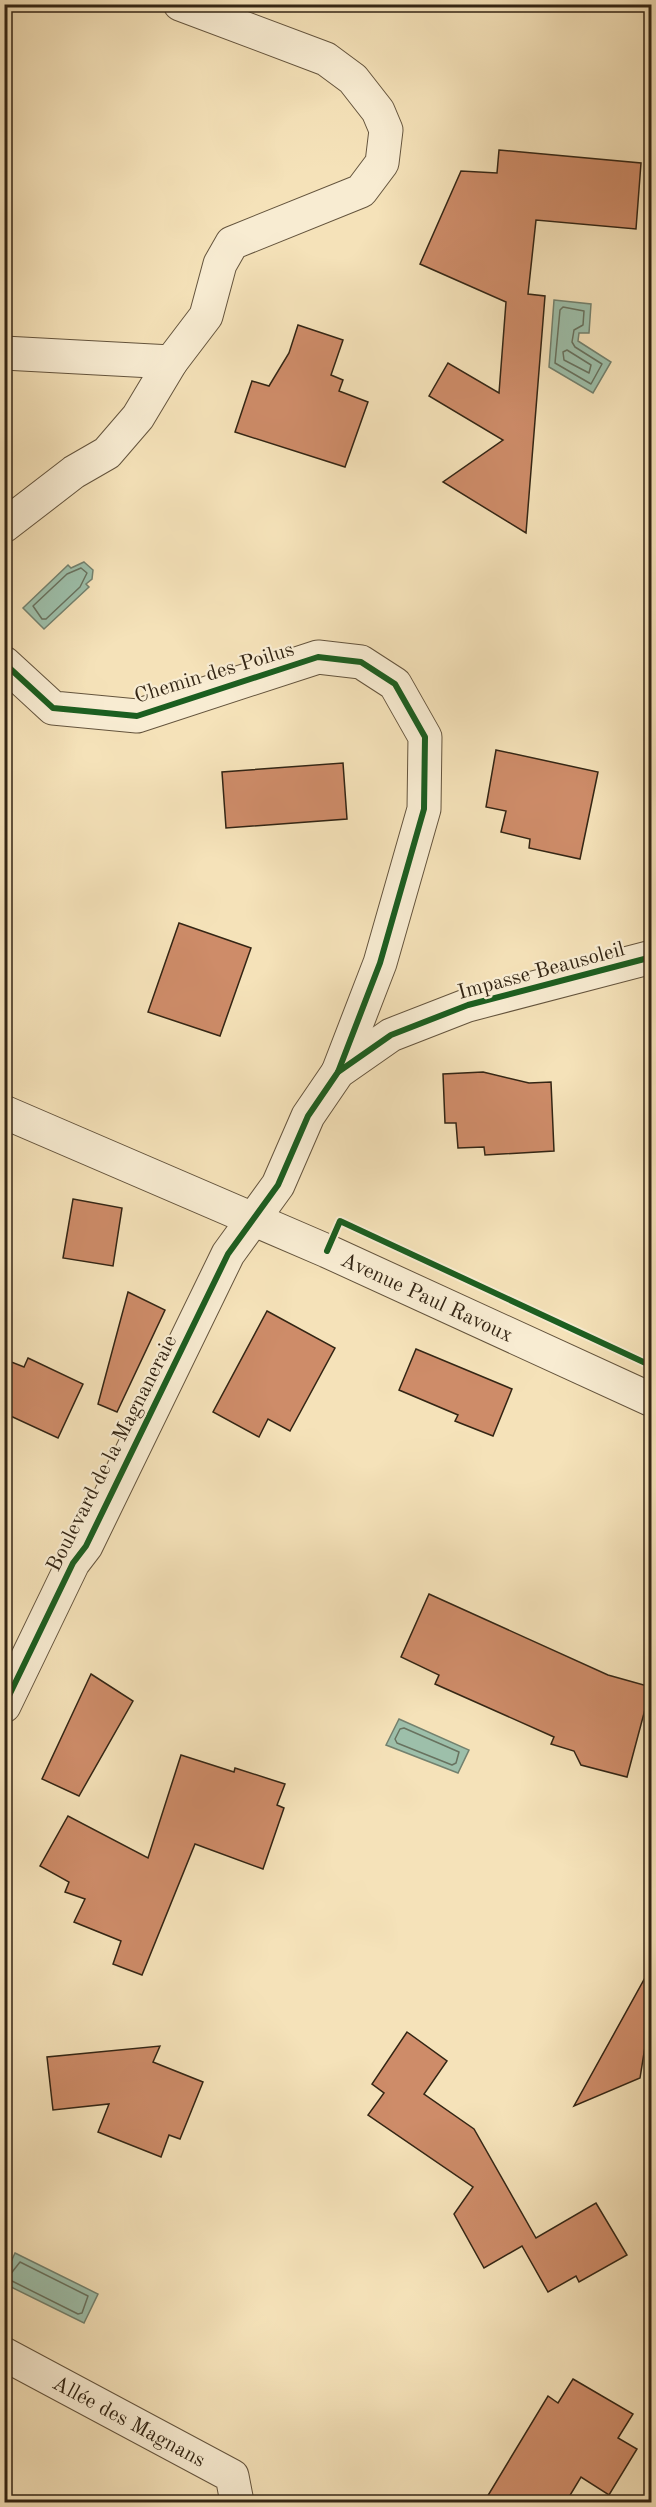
<svg xmlns="http://www.w3.org/2000/svg" width="656" height="2507" font-family="'Old Standard TT',serif">
<style>
.water{fill:#9dbfaa;stroke:#73816e;stroke-width:1.5}
.lines{fill:none;stroke-linecap:round;stroke-linejoin:round}
.shore{stroke:#68725f;stroke-width:1.5}
.building{fill:#ce8c69;stroke:#332514;stroke-width:1.5}
.minor-casing{stroke:#64543d;stroke-width:35}
.minor{stroke:#f8ecd2;stroke-width:33}
.cycleway-casing{stroke:#f8ecd2;stroke-width:10}
.cycleway{stroke:#1b5e20;stroke-width:6}
.labels{text-anchor:middle;stroke-width:4.5;stroke-linejoin:round;paint-order:stroke}
.street-label{font-size:21px;fill:#332514;stroke:#f8ecd2}
</style>
<rect width="100%" height="100%" fill="#f5e2b9"/>
<filter id="stains"><feTurbulence type="fractalNoise" baseFrequency=".00333" numOctaves="4"/><feColorMatrix values="0 0 0 0 .2 0 0 0 0 .09 0 0 0 0 .02 0 0 0 .5 -.17"/></filter>
<radialGradient id="worn" r=".72"><stop offset=".6" stop-color="#630" stop-opacity="0"/><stop offset="1" stop-color="#630" stop-opacity=".3"/></radialGradient>
<!-- water -->
<g class="water">
<path d="M 4,243 L 10,243 L 10,272 L 5,272 Z"/>
<path d="M 554,300 L 591,304 L 589,333 L 579,333 L 578,341 L 611,362 L 593,393 L 549,367 Z"/>
<path d="M 84,562 L 93,570 L 92,579 L 86,584 L 89,587 L 44,629 L 23,608 L 68,565 L 71,568 Z"/>
<path d="M 399,1719 L 469,1750 L 458,1773 L 386,1745 Z"/>
<path d="M 15,2253 L 98,2294 L 84,2323 L 5,2284 L 5,2275 Z"/>
</g>
<g class="lines">
<!-- shore -->
<g class="shore">
<path d="M 563,307 L 584,311 L 583,325 L 574,330 L 572,342 L 575,347 L 602,364 L 591,384 L 555,363 L 560,310 Z"/>
<path d="M 567,350 L 591,365 L 589,373 L 564,360 L 563,352 Z"/>
<path d="M 81,568 L 87,573 L 80,587 L 46,619 L 42,619 L 33,606 L 67,574 Z"/>
<path d="M 404,1728 L 459,1752 L 456,1763 L 452,1765 L 397,1743 L 395,1739 L 400,1729 Z"/>
<path d="M 20,2262 L 88,2296 L 82,2313 L 78,2314 L 10,2280 L 9,2276 Z"/>
</g>
</g>
<!-- building -->
<g class="building">
<path d="M 499,150 L 641,163 L 636,229 L 536,220 L 528,294 L 545,296 L 526,533 L 443,482 L 503,440 L 429,396 L 448,363 L 499,393 L 506,302 L 420,264 L 461,171 L 497,173 Z"/>
<path d="M 298,325 L 343,340 L 331,375 L 343,380 L 339,391 L 368,402 L 345,467 L 235,432 L 252,381 L 269,386 L 289,353 Z"/>
<path d="M 496,750 L 598,772 L 580,859 L 529,848 L 530,839 L 501,832 L 506,811 L 486,807 Z"/>
<path d="M 343,763 L 347,819 L 226,828 L 222,772 Z"/>
<path d="M 179,923 L 251,948 L 220,1036 L 148,1012 Z"/>
<path d="M 483,1072 L 529,1083 L 551,1082 L 554,1151 L 485,1155 L 484,1147 L 458,1148 L 456,1123 L 445,1123 L 443,1074 Z"/>
<path d="M 73,1199 L 122,1208 L 113,1266 L 63,1258 Z"/>
<path d="M 128,1292 L 165,1310 L 117,1412 L 98,1404 Z"/>
<path d="M 267,1311 L 335,1348 L 290,1431 L 268,1419 L 259,1437 L 213,1412 Z"/>
<path d="M 416,1349 L 512,1389 L 493,1436 L 455,1421 L 458,1415 L 399,1390 Z"/>
<path d="M 28,1358 L 83,1384 L 58,1438 L 4,1413 L 4,1359 L 24,1367 Z"/>
<path d="M 429,1594 L 608,1675 L 651,1687 L 627,1777 L 581,1765 L 574,1751 L 551,1744 L 554,1737 L 435,1684 L 439,1675 L 401,1657 Z"/>
<path d="M 91,1674 L 133,1701 L 79,1796 L 42,1779 Z"/>
<path d="M 181,1755 L 234,1772 L 235,1768 L 285,1784 L 277,1805 L 284,1808 L 263,1869 L 195,1844 L 142,1975 L 113,1964 L 121,1941 L 74,1922 L 85,1899 L 65,1892 L 69,1882 L 40,1866 L 68,1816 L 148,1858 Z"/>
<path d="M 651,1967 L 651,2009 L 640,2078 L 574,2106 Z"/>
<path d="M 407,2032 L 447,2061 L 424,2094 L 474,2129 L 536,2238 L 596,2203 L 627,2255 L 579,2282 L 576,2276 L 548,2292 L 522,2246 L 484,2268 L 454,2214 L 473,2187 L 368,2115 L 384,2093 L 372,2084 Z"/>
<path d="M 160,2046 L 153,2062 L 203,2082 L 180,2139 L 169,2135 L 161,2157 L 98,2132 L 109,2104 L 53,2110 L 47,2057 Z"/>
<path d="M 573,2379 L 633,2414 L 618,2438 L 637,2449 L 609,2495 L 581,2477 L 566,2502 L 484,2502 L 548,2396 L 558,2403 Z"/>
</g>
<g class="lines">
<defs>
<g id="minor">
<path d="M 4,353 L 171,362"/>
<path d="M 4,526 L 74,472 L 107,453 L 138,417 L 171,362 L 206,316 L 220,264 L 232,243 L 361,191 L 382,163 L 386,130 L 378,111 L 353,79 L 326,59 L 180,4"/>
<path d="M 4,663 L 53,708 L 137,716 L 318,657 L 361,662 L 395,684 L 425,737 L 424,809 L 380,963 L 338,1072"/>
<path id="s1" d="M 4,1112 L 327,1251 L 652,1400"/>
<path d="M 4,1706 L 73,1563 L 86,1546 L 228,1254 L 278,1185 L 308,1116 L 338,1072 L 391,1035 L 468,1005 L 652,957"/>
<path id="s2" d="M 4,2354 L 232,2476 L 237,2502"/>
</g>
</defs>
<!-- minor casing -->
<use href="#minor" class="minor-casing"/>
<!-- minor -->
<use href="#minor" class="minor"/>
<defs>
<g id="cycleway">
<path d="M 4,663 L 53,708 L 137,716 L 318,657 L 361,662 L 395,684 L 425,737 L 424,809 L 380,963 L 338,1072"/>
<path d="M 327,1251 L 340,1221 L 652,1366"/>
<path d="M 4,1706 L 73,1563 L 86,1546 L 228,1254 L 278,1185 L 308,1116 L 338,1072 L 391,1035 L 468,1005 L 652,957"/>
</g>
</defs>
<!-- cycleway casing -->
<use href="#cycleway" class="cycleway-casing"/>
<!-- cycleway -->
<use href="#cycleway" class="cycleway"/>
</g>
<g class="labels">
<!-- street labels -->
<g class="street-label">
<text transform="translate(214 672) rotate(-17)" y="7">Chemin des Poilus</text>
<text transform="translate(541 970) rotate(-15)" y="7">Impasse Beausoleil</text>
<text dy="7" stroke="none"><textPath href="#s1" startOffset="462">Avenue Paul Ravoux</textPath></text>
<text transform="translate(111 1453) rotate(-63)" y="7">Boulevard de la Magnaneraie</text>
<text dy="7" stroke="none"><textPath href="#s2" startOffset="142">Allée des Magnans</textPath></text>
</g>
</g>
<!-- margin -->
<rect width="656" height="2507" fill="none" stroke="#f5e2b9" stroke-width="24"/>
<rect x="6" y="6" width="644" height="2495" fill="none" stroke="#332514" stroke-width="3"/>
<rect x="12" y="12" width="632" height="2483" fill="none" stroke="#332514" stroke-width="1.5"/>
<rect width="100%" height="100%" filter="url(#stains)"/>
<rect width="100%" height="100%" fill="url(#worn)"/>
</svg>
